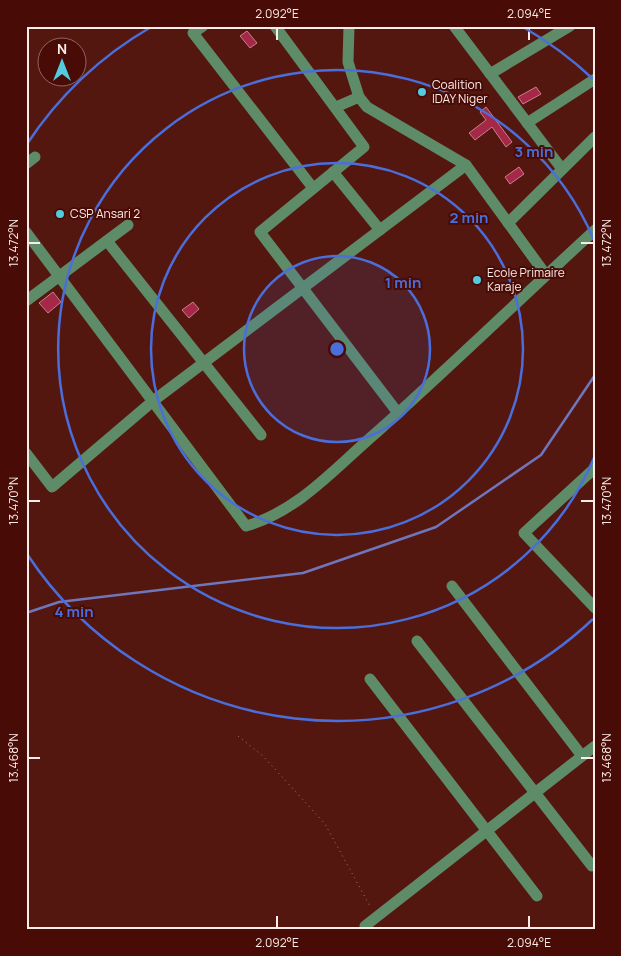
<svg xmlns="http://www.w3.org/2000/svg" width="621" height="956" font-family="Manrope,sans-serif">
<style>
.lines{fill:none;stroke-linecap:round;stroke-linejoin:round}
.stream{stroke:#6f76bb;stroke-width:2.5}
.building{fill:#a52849;stroke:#c97f89}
.path{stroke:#a37c76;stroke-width:1;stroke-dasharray:1 4;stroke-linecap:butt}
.minor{stroke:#5e8b68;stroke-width:11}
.ticks{fill:none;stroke:#fcece9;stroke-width:2}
.ring{fill:none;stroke:#4a6edb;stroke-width:2.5}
.poi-dot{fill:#54cade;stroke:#480b05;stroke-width:2}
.labels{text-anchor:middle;stroke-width:4;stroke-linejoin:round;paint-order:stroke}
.poi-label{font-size:12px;fill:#fcece9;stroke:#480b05;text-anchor:start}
.centre{fill:#4a6edb;stroke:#480b05;stroke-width:2.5}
.ring-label{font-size:15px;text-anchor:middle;font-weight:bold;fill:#4a6edb;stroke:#480b05;stroke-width:4;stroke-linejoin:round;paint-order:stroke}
.neatline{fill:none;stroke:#fcece9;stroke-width:2}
.ticks-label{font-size:12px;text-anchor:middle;fill:#fcece9}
</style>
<rect width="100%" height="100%" fill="#54170f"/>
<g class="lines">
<!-- stream -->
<path class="stream" d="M 26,613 L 59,602 L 303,573 L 436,527 L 541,455 L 595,375"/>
</g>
<!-- building -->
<g class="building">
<path d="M 247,31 L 257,43 L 250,48 L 240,36 Z"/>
<path d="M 536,87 L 541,94 L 523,104 L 518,97 Z"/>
<path d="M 486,107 L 512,142 L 506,147 L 492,127 L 475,140 L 469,133 L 486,120 L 480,112 Z"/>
<path d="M 519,167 L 524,174 L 510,184 L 505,177 Z"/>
<path d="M 53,292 L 61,302 L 48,313 L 39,303 Z"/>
<path d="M 193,302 L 199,309 L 189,318 L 182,310 Z"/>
</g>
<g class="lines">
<!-- path -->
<path class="path" d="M 238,736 L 263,756 L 325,824 L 371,908"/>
<!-- minor -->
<g class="minor">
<path d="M 203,26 L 193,33 L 313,188"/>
<path d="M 275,26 L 364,147 L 260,232 L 398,413"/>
<path d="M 349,26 L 348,62 L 359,97"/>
<path d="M 454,26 L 562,169"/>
<path d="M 490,74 L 570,26"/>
<path d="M 336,107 L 359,97 L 367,107 L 466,165 L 546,275"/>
<path d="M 527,123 L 595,79"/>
<path d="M 26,164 L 35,157"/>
<path d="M 333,172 L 380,230"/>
<path d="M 508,223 L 595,137"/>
<path d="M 26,232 L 246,526 C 299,511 336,467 377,432 C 451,366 522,297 595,230"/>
<path d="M 107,241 L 261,435"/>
<path d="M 26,301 L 128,225"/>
<path d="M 26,453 L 52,487 L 153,401 L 466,165"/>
<path d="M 595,468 L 524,533 L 595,608"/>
<path d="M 452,586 L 582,756"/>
<path d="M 417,641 L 592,866"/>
<path d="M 370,679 L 537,896"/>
<path d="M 365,926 L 595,746"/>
</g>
</g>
<!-- ticks -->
<path class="ticks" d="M 277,28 L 277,40M 529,28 L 529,40M 28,243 L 40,243M 581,243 L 594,243M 28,501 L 40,501M 581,501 L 594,501M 28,758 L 40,758M 581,758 L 594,758M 277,916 L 277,928M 529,916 L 529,928"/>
<!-- distance rings -->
<circle cx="337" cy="349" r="93" fill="#4a6edb" fill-opacity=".12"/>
<g class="ring">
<circle cx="337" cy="349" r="93"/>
<circle cx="337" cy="349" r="186"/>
<path d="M594 458A279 279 0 1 1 594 240"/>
<path d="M593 619A372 372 0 0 1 27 554M27 144A372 372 0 0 1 151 27M523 27A372 372 0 0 1 593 79"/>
</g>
<!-- markers -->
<g class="poi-dot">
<circle cx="422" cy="92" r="5"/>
<circle cx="60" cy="214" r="5"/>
<circle cx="477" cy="280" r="5"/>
</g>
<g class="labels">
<!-- poi labels -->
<g class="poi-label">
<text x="432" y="89">Coalition<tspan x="432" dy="14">IDAY Niger</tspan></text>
<text x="70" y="218">CSP Ansari 2</text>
<text x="487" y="277">Ecole Primaire<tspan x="487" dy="14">Karaje</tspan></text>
</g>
</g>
<circle cx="337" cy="349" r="8" class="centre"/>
<g class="ring-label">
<text x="534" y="157">3 min</text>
<text x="469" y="223">2 min</text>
<text x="403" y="288">1 min</text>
<text x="74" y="617">4 min</text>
</g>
<!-- border -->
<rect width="621" height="956" fill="none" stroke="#480b05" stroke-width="55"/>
<!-- north arrow -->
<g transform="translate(62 62)"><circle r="24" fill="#480b05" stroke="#906560"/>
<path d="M0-4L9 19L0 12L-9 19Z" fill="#54cade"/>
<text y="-8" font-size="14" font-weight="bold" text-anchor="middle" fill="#fcece9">N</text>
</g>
<rect x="28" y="28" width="566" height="900" class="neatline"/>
<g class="ticks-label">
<text x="277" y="18">2.092°E</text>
<text x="529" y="18">2.094°E</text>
<text transform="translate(14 243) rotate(-90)" y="4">13.472°N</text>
<text transform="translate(607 243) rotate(-90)" y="4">13.472°N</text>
<text transform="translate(14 501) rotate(-90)" y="4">13.470°N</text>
<text transform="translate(607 501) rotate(-90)" y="4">13.470°N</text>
<text transform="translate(14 758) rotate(-90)" y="4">13.468°N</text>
<text transform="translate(607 758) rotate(-90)" y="4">13.468°N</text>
<text x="277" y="947">2.092°E</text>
<text x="529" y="947">2.094°E</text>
</g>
</svg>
